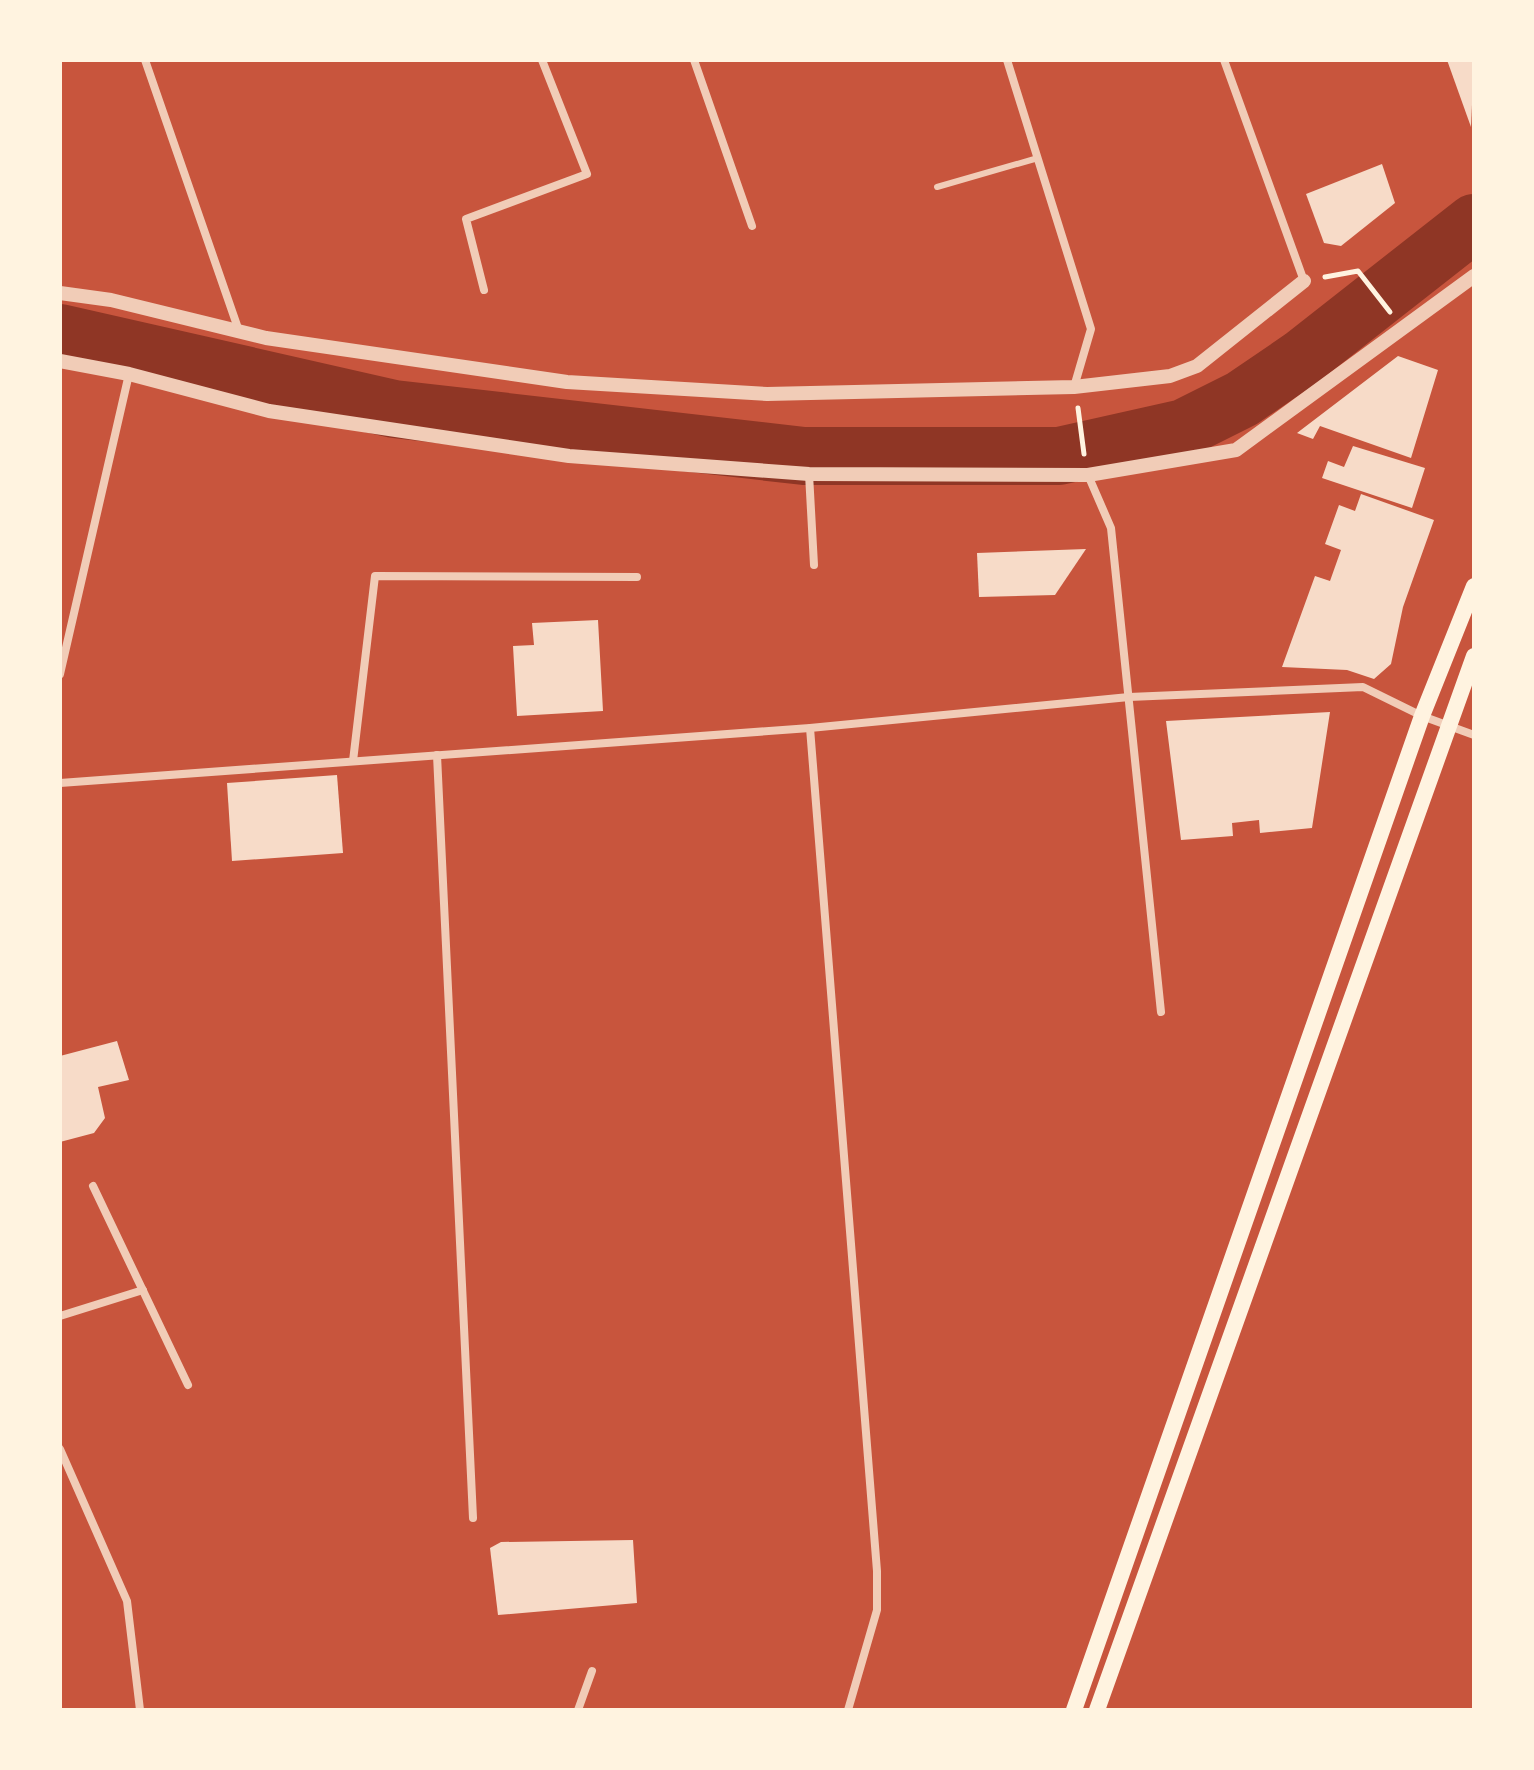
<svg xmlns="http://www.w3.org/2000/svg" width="1534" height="1770" font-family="Cabin,sans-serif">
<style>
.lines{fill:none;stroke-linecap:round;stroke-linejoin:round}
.river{stroke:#8f3625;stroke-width:58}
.building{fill:#f7dbc8}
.path{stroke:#fff3e0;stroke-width:5}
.service{stroke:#f1ccb7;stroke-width:6}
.minor{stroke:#f1ccb7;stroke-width:8}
.tertiary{stroke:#f1ccb7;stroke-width:14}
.secondary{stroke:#fff3e0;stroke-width:16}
</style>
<rect width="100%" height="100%" fill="#c8553d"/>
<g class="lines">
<!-- river -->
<path class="river" d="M 60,333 L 394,409 L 804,456 L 1059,456 L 1184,428 L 1242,399 L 1302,358 L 1474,223"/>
</g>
<!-- building -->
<g class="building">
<path d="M 1447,60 L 1474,60 L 1471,127 Z"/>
<path d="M 1382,164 L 1395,203 L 1341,246 L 1324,243 L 1306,194 Z"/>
<path d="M 1398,356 L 1438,370 L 1411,458 L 1320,426 L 1313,439 L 1297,433 Z"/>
<path d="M 1353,446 L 1425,468 L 1412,508 L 1322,478 L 1328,461 L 1344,467 Z"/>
<path d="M 1361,494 L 1434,520 L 1403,607 L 1391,664 L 1374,679 L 1347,670 L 1282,667 L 1315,576 L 1330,581 L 1341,550 L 1325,544 L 1339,505 L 1355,511 Z"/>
<path d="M 1086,549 L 1055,595 L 979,597 L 977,553 Z"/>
<path d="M 598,620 L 603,711 L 517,716 L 513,646 L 534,645 L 532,623 Z"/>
<path d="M 1330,712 L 1312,828 L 1260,833 L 1259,820 L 1232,823 L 1233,836 L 1181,840 L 1166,721 Z"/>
<path d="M 337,775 L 343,853 L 232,861 L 227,783 Z"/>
<path d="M 117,1041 L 129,1080 L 98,1087 L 105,1118 L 94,1133 L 60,1142 L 60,1056 Z"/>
<path d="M 633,1540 L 637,1603 L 498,1615 L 490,1548 L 501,1542 Z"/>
</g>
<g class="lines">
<!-- path -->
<g class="path">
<path d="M 1325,277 L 1358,271 L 1390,312"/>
<path d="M 1078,408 L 1084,454"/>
</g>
<!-- service -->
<path class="service" d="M 937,187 L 1038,158"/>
<!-- minor -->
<g class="minor">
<path d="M 145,60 L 239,331"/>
<path d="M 694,60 L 752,226"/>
<path d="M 1007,60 L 1091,329 L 1074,387"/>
<path d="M 1224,60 L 1304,281"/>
<path d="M 484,290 L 466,219 L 587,174 L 542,60"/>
<path d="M 809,474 L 814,565"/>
<path d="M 1088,475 L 1111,528 L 1161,1012"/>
<path d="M 60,674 L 129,374"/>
<path d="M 810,728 L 877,1571 L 877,1610 L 848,1710"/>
<path d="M 437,755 L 473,1518"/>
<path d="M 353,761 L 375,576 L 637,577"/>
<path d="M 60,783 L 810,728 L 1129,697 L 1363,687 L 1422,716 L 1474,735"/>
<path d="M 93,1186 L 188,1385"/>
<path d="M 60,1316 L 143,1290"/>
<path d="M 60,1449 L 127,1601 L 140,1710"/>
<path d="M 578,1710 L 592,1671"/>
</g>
<!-- tertiary -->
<g class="tertiary">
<path d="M 60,293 L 111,300 L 266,338 L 567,382 L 767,394 L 1074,387 L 1170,376 L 1197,366 L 1304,281"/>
<path d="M 60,361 L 129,374 L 269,411 L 569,456 L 809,474 L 1088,475 L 1236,450 L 1474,276"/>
</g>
<!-- secondary -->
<g class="secondary">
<path d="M 1074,1710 L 1422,716 L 1474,586"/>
<path d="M 1097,1710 L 1474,656"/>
</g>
</g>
<!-- border -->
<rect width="1534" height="1770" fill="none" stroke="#fff3e0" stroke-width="124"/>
</svg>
